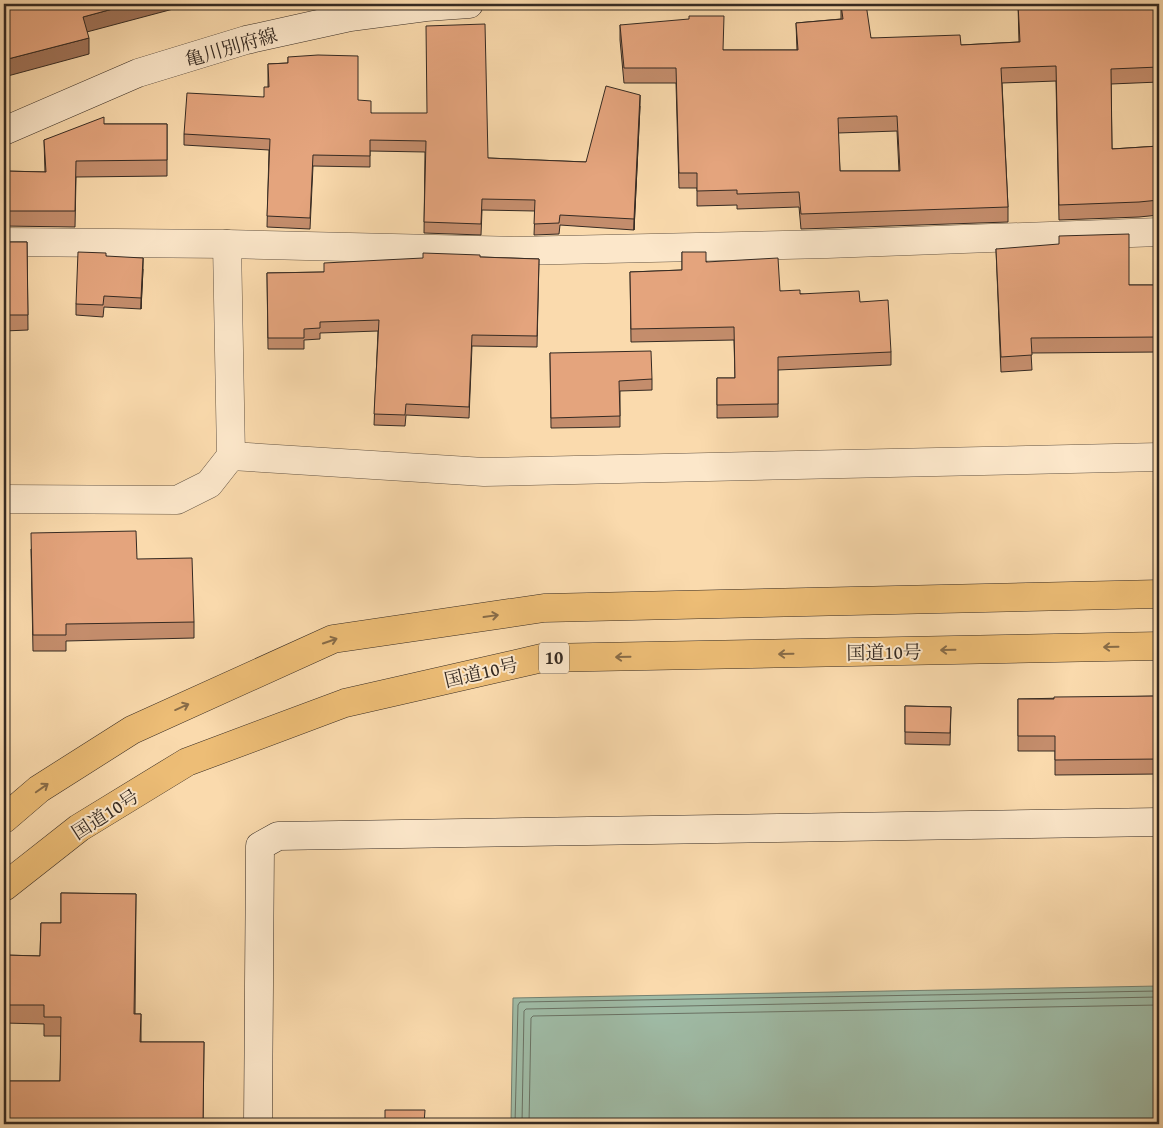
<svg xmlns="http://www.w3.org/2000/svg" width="1163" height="1128" font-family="'Gentium Book Plus','Noto Serif JP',serif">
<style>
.water{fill:#9fbba6;stroke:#758171}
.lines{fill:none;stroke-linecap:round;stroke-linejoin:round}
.shore{stroke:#6a7264;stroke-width:1}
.street-casing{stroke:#665645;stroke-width:29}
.secondary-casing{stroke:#352a22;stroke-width:29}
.highway-casing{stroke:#352a22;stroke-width:29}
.street{stroke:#fce7ca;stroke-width:28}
.secondary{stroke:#fce7ca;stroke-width:28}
.highway{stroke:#edbd76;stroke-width:28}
.wall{fill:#c48d6c;stroke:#352a22;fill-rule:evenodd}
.shaded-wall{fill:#a07358;stroke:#352a22}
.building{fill:#e4a47d;stroke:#352a22;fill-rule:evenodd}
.oneway{stroke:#886c48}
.labels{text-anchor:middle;stroke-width:4;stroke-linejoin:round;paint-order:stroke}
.shield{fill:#fce7ca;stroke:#716354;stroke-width:1}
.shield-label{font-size:18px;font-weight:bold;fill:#352a22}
.street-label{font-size:19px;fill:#352a22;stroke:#fce7ca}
</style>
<rect width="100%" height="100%" fill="#fadaad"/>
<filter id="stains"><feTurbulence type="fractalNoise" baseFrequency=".004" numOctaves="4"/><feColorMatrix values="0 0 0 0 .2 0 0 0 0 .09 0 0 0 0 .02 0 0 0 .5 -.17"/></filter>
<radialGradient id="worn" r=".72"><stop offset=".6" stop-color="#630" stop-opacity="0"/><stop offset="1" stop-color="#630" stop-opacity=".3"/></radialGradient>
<!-- water -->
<path class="water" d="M 1159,986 L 1159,1124 L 511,1124 L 513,998 Z"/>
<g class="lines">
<!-- shore -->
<g class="shore">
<path d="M 515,1124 L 518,1005 L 520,1002 L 1159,991"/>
<path d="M 522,1124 L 524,1011 L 526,1009 L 1159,997"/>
<path d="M 529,1124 L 531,1018 L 533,1016 L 1159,1005"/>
</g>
<defs>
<g id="street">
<path d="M 4,242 L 227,244 L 515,251 L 827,244 L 1159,232"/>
<path d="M 231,456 L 484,472 L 1159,457"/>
<path d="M 4,499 L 177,500 L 209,484 L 231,456 L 227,244"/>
</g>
<g id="secondary">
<path d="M 4,131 L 138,73 L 246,40 L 350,17 L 426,7 L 469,4"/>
<path d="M 258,1124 L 260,846 L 278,836 L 1159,822"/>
</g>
<g id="highway">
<path d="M 4,819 L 39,789 L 132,730 L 333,639 L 544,608 L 1159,594"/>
<path d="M 4,887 L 79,828 L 187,762 L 345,703 L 542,658 L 1159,646"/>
</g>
</defs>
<!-- street casing -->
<use href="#street" class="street-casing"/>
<!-- secondary casing -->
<use href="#secondary" class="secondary-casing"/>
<!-- highway casing -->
<use href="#highway" class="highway-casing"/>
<!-- street -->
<use href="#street" class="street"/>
<!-- secondary -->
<use href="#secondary" class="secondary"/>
<!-- highway -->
<use href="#highway" class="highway"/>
</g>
<!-- wall -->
<g class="wall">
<path d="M 1018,4 L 1159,40 L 1159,82 L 1111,84 L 1112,149 L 1159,146 L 1159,215 L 1139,217 L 1059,220 L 1056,81 L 1002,83 L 1008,207 L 1008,222 L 801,229 L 799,207 L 737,209 L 737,205 L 697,206 L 697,188 L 679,188 L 676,83 L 624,83 L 620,40 L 620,25 L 724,50 L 797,50 L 796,23 L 841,19 L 841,5 L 871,38 L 961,45 L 1019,42 ZM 897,131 L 899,171 L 840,171 L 838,133 Z"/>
<path d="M 288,57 L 358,100 L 371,113 L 488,158 L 586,162 L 640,106 L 634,230 L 560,225 L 559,234 L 534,235 L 535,211 L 482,210 L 481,235 L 424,233 L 425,152 L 370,151 L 370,167 L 313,166 L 310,229 L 267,227 L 269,150 L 184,145 L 184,134 L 264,97 L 268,87 L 268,64 L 288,63 Z"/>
<path d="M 104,124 L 167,124 L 167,176 L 76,177 L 75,227 L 4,226 L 4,171 L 45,172 L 44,140 Z"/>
<path d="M 4,242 L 27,242 L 28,330 L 4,331 Z"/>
<path d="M 996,249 L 1129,285 L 1159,285 L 1159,352 L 1031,353 L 1032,370 L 1001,372 Z"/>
<path d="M 682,252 L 780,291 L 860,302 L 891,352 L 891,365 L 778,370 L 778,417 L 717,418 L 717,378 L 735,378 L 734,340 L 631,342 L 630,272 L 682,270 Z"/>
<path d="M 106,256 L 143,269 L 141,309 L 104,307 L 103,317 L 76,315 L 76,304 Z"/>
<path d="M 480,257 L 539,259 L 537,347 L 472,346 L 469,418 L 406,415 L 405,426 L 374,425 L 378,331 L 320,333 L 320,339 L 304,340 L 304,349 L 268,349 L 267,273 L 324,272 Z"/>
<path d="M 550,353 L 652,379 L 652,390 L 620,391 L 620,427 L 551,428 Z"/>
<path d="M 31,549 L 137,559 L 194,622 L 194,638 L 66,641 L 66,651 L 33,651 Z"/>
<path d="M 1159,696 L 1159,774 L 1055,775 L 1055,751 L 1018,751 L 1018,699 Z"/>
<path d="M 905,706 L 951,707 L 950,745 L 905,744 Z"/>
<path d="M 61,893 L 136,894 L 135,1014 L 141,1014 L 141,1042 L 204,1042 L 203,1124 L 4,1124 L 4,1081 L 60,1081 L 61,1036 L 44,1036 L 44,1024 L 4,1023 L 4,955 L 40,956 L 41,923 L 61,923 Z"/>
</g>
<!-- shaded-wall -->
<g class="shaded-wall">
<path d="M 131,4 L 192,4 L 83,33 L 83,17 Z"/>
<path d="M 89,38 L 89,54 L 4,77 L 4,60 Z"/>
<path d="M 640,95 L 640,106 L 634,230 L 634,219 Z"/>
<path d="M 143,258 L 143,269 L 141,309 L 141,298 Z"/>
</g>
<!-- building -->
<g class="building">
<path d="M 4,4 L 131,4 L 83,17 L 89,38 L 4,60 Z"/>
<path d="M 847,4 L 866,4 L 871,38 L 960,35 L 961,45 L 1020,42 L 1018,4 L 1157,4 L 1159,40 L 1159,67 L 1111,69 L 1112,149 L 1159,146 L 1159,200 L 1139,202 L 1059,205 L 1056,66 L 1001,68 L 1008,207 L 801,214 L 799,192 L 737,194 L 737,190 L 697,191 L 697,173 L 679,173 L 676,68 L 624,68 L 620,25 L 689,19 L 689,16 L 724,16 L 723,50 L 798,50 L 796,23 L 843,19 L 841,5 ZM 897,116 L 900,171 L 840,171 L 838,118 Z"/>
<path d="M 485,24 L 488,158 L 586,162 L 606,86 L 640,95 L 634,219 L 560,215 L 559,223 L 534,224 L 535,200 L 482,199 L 481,224 L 424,222 L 426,141 L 370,140 L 370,156 L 313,155 L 310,218 L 267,216 L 270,139 L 184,134 L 187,93 L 264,97 L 264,87 L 269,87 L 268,64 L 288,63 L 288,57 L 318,55 L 358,56 L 358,100 L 371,101 L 371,113 L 427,113 L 426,26 Z"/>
<path d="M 104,117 L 104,124 L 167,124 L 167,160 L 76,161 L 75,211 L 4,211 L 4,171 L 46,172 L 44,140 Z"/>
<path d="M 1129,234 L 1129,285 L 1159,285 L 1159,337 L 1031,338 L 1032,355 L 1001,357 L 996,249 L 1059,244 L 1059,236 Z"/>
<path d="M 4,242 L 27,242 L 28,315 L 4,315 Z"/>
<path d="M 78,252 L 106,253 L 106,256 L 143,258 L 141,298 L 104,296 L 103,305 L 76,304 Z"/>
<path d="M 682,252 L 706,252 L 706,262 L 778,258 L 780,291 L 800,290 L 800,294 L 859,291 L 860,302 L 888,300 L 891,352 L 778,357 L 778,404 L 717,405 L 717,378 L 735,378 L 734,327 L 631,329 L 630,272 L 682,270 Z"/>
<path d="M 423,253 L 480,255 L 480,257 L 539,259 L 537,336 L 472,335 L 469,407 L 406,404 L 405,415 L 374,414 L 379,320 L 320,322 L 320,328 L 304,329 L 304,338 L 268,338 L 267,273 L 324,272 L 324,263 L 423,258 Z"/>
<path d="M 651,351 L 652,379 L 619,381 L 620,416 L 551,418 L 550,353 Z"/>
<path d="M 136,531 L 137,559 L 192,558 L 194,622 L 66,624 L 66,635 L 33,635 L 31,533 Z"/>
<path d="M 1159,696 L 1159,759 L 1055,760 L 1055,736 L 1018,736 L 1018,699 L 1054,699 L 1054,697 Z"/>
<path d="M 905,706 L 951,707 L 950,733 L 905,732 Z"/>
<path d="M 61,893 L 136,894 L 134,1014 L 141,1014 L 140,1042 L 204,1042 L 203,1124 L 4,1124 L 4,1081 L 60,1081 L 61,1017 L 44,1017 L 44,1005 L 4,1005 L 4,955 L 40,956 L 41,923 L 61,923 Z"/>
<path d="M 385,1110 L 425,1110 L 424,1124 L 385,1124 Z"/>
</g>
<!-- one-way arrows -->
<defs><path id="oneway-shaft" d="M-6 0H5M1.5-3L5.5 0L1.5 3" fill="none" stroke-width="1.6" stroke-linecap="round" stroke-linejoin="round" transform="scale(1.25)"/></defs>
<g class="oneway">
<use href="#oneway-shaft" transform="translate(491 616) rotate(-8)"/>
<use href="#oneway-shaft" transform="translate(330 641) rotate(-19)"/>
<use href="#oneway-shaft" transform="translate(1111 647) rotate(179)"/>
<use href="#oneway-shaft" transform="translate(948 650) rotate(179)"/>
<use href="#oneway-shaft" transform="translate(786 654) rotate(179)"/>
<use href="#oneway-shaft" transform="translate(623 657) rotate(179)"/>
<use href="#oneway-shaft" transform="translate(182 707) rotate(-24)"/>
<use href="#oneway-shaft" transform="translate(42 788) rotate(-35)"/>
</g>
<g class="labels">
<!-- shield labels -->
<rect class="shield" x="539" y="642.5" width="30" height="31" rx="4"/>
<g class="shield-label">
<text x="554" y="664">10</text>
</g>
<!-- street labels -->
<g class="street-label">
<text transform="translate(231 47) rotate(-16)" y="7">亀川別府線</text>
<text transform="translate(884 652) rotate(-1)" y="7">国道10号</text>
<text transform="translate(481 672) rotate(-13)" y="7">国道10号</text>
<text transform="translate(105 814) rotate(-33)" y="7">国道10号</text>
</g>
</g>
<!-- margin -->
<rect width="1163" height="1128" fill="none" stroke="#fadaad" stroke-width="20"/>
<rect x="5" y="5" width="1153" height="1118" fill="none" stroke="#352a22" stroke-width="2.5"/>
<rect x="10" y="10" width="1143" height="1108" fill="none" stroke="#352a22"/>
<rect width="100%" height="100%" filter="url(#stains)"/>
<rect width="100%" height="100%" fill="url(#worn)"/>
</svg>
